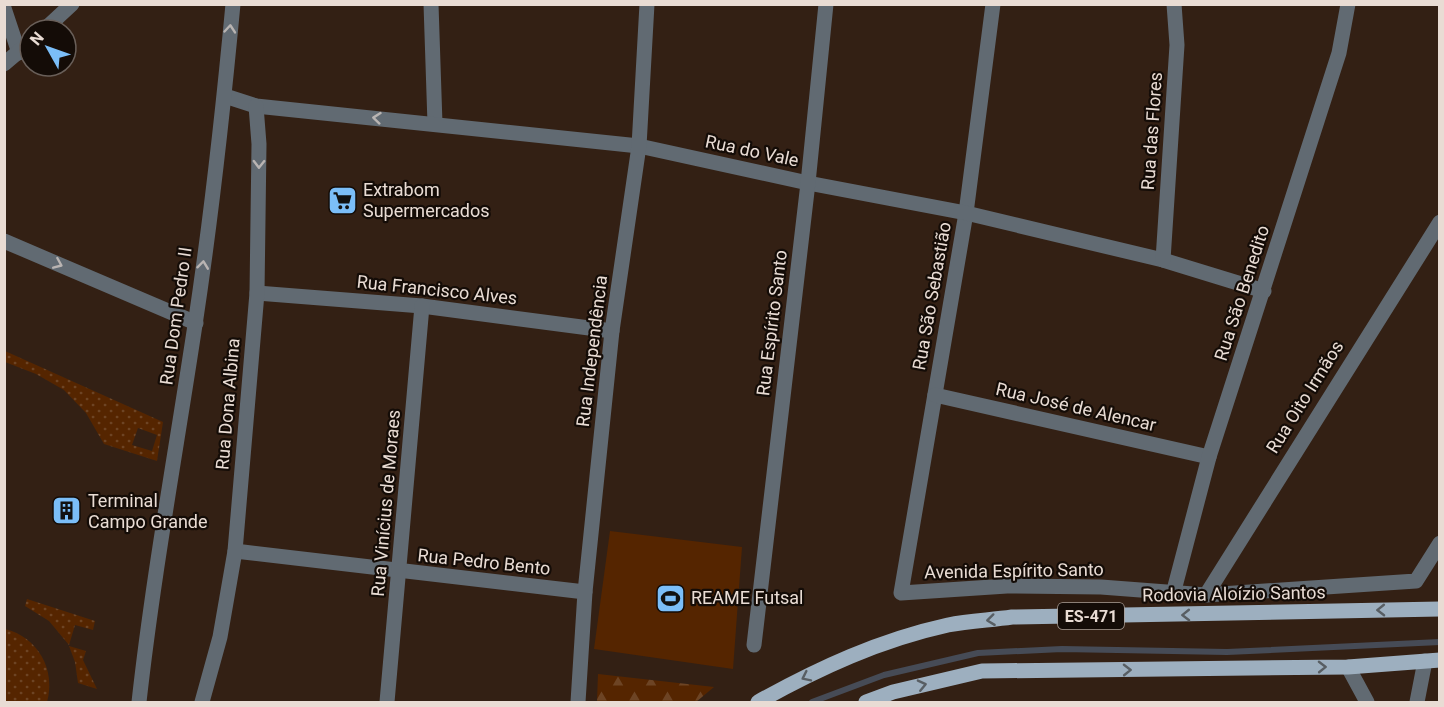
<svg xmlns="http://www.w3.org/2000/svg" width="1444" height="707" font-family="Roboto,sans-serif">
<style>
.green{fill:url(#green-dots);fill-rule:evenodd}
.forest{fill:url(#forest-firs)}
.pitch{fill:#552500}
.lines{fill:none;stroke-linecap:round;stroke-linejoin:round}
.stream{stroke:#464b56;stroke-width:6}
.minor{stroke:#616a72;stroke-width:15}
.major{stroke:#9dafbf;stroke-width:15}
.oneway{stroke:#b9b4b2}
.oneway2{stroke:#585e63}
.labels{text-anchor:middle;stroke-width:4.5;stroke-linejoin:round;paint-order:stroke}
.shield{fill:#140c07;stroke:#a99e96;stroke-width:1.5}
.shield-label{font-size:16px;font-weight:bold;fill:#e9dcd4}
.street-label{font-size:18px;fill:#e9dcd4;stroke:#140c07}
.poi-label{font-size:18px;fill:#e9dcd4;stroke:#140c07;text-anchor:start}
</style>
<defs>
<pattern id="green-dots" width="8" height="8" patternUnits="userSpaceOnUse" patternTransform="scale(1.5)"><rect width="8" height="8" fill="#552500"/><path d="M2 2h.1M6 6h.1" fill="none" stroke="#6d4424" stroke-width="1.8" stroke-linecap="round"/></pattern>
<pattern id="forest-firs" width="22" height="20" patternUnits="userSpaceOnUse" patternTransform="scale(1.5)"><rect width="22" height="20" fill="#552500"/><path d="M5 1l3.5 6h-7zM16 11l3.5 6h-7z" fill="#6d4424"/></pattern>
</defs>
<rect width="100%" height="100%" fill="#332014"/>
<!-- green -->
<g class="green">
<path d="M 5,351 L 163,422 L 157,461 L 104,444 L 86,413 L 64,390 L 36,374 L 5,362 ZM 138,428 L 157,435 L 152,451 L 132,445 Z"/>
<path d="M 27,599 L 95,621 L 93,630 L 75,625 L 69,645 L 49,621 L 25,606 Z"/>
<path d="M 5,629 C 38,637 56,670 47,702 L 5,702 Z"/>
<path d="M 69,646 L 86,651 L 83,660 L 97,689 L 78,683 L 75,662 Z"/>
</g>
<!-- forest -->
<path class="forest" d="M 598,674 L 714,687 L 696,702 L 597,702 Z"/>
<!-- pitch -->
<path class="pitch" d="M 610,531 L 742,547 L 733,669 L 594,649 Z"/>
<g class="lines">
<!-- stream -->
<path class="stream" d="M 812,702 L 884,675 L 978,653 L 1062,649 L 1227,652 L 1440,642"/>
<!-- minor -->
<g class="minor">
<path d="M 431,4 L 435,124"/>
<path d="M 993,4 L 966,213 L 901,593 L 1007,586 L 1101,587 L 1206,595 L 1416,581 L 1440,543"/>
<path d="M 4,8 L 19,53"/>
<path d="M 44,30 L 72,4"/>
<path d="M 4,64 L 30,42"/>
<path d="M 225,96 L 256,106 L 639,146 L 808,183 L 966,213 L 1163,260 L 1264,291"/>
<path d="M 4,241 L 196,323"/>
<path d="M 1163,260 L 1177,45 L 1174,4"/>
<path d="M 257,293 L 422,306 L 612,331"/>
<path d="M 935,395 L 1209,457"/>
<path d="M 235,551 L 585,592"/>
<path d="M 1173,594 L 1209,457 L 1339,53 L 1348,4"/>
<path d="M 1206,595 L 1440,222"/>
<path d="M 754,645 L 808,183 L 826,4"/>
<path d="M 1348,667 L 1367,702"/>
<path d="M 139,702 C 153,576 176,451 195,325 C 211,219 223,111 233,4"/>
<path d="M 202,702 L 220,637 L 235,551 L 257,293 L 259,144 L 256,106"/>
<path d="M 387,702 L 422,306"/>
<path d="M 578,702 L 585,592 L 612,331 L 639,146 L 647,4"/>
<path d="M 1417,702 L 1425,661"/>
</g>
<!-- major -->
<g class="major">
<path d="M 758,702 C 819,668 880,640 948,625 C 969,621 991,620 1012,617 L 1440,609"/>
<path d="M 866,702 L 893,692 L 982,671 L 1348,667 L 1440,660"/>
</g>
</g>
<!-- one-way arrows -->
<defs><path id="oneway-chevron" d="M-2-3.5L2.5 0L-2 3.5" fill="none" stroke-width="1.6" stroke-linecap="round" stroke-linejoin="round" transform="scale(1.5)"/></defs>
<g class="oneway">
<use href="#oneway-chevron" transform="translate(230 29) rotate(-85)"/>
<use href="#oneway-chevron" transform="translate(377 118) rotate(-174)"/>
<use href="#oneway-chevron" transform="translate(259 164) rotate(91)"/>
<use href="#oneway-chevron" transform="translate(58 264) rotate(23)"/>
<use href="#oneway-chevron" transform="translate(203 265) rotate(-83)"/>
</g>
<g class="oneway2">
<use href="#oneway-chevron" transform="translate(1381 610) rotate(179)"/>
<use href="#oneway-chevron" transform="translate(1186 615) rotate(179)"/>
<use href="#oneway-chevron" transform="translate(991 620) rotate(173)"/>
<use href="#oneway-chevron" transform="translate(1322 667) rotate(-1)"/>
<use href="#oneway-chevron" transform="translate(1127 670) rotate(-1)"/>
<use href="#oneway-chevron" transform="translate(806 677) rotate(154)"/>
<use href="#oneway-chevron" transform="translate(922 685) rotate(-13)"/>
</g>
<!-- icons -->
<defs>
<symbol id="supermarket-square" viewBox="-11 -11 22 22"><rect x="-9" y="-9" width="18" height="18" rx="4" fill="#7bbef8" stroke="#140c07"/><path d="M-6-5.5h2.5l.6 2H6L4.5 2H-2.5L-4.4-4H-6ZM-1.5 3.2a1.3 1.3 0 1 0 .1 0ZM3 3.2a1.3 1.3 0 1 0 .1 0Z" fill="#111"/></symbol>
<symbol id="building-square" viewBox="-11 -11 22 22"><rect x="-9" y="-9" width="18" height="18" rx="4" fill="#7bbef8" stroke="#140c07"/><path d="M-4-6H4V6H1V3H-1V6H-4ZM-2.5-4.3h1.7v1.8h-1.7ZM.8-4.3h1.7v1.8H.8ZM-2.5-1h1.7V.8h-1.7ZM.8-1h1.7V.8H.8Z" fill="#111"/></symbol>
<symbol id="stadium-square" viewBox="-11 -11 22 22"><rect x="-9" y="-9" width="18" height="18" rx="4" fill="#7bbef8" stroke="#140c07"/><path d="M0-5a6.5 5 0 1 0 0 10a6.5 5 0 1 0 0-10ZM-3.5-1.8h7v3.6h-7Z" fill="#111"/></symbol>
</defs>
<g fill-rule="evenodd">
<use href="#supermarket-square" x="326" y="184" width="33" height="33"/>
<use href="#building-square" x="50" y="494" width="33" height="33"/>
<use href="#stadium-square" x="654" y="582" width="33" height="33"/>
</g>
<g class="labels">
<!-- shield labels -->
<rect class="shield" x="1058" y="603" width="66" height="26" rx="4.5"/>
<g class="shield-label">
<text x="1091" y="622">ES-471</text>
</g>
<!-- street labels -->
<g class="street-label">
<text transform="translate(1152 131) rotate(-86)" y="6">Rua das Flores</text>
<text transform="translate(752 151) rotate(12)" y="6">Rua do Vale</text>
<text transform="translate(437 290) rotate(6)" y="6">Rua Francisco Alves</text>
<text transform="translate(1242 293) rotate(-72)" y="6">Rua São Benedito</text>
<text transform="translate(932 296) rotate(-80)" y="6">Rua São Sebastião</text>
<text transform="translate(176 316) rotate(-82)" y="6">Rua Dom Pedro II</text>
<text transform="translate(772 323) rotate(-83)" y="6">Rua Espírito Santo</text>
<text transform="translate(592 351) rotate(-83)" y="6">Rua Independência</text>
<text transform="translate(1305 397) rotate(-58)" y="6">Rua Oito Irmãos</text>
<text transform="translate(228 404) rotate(-85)" y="6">Rua Dona Albina</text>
<text transform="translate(1076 407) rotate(13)" y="6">Rua José de Alencar</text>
<text transform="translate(386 503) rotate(-85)" y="6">Rua Vinícius de Moraes</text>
<text transform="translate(484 562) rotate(6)" y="6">Rua Pedro Bento</text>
<text transform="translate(1014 571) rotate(-1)" y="6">Avenida Espírito Santo</text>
<text transform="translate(1234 594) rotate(-1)" y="6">Rodovia Aloízio Santos</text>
</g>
<!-- poi labels -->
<g class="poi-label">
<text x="363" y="196">Extrabom<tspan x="363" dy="21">Supermercados</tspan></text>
<text x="88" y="507">Terminal<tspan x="88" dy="21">Campo Grande</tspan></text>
<text x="691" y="604">REAME Futsal</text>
</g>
</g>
<!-- border -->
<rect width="1444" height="707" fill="none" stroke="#e9dcd4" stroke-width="12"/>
<!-- north arrow -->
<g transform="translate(48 48) rotate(310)"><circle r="28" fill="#140c07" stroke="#695f59" stroke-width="1.5"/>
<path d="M0-4.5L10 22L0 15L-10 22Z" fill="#7bbef8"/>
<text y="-9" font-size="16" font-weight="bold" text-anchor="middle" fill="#e9dcd4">N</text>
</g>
</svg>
